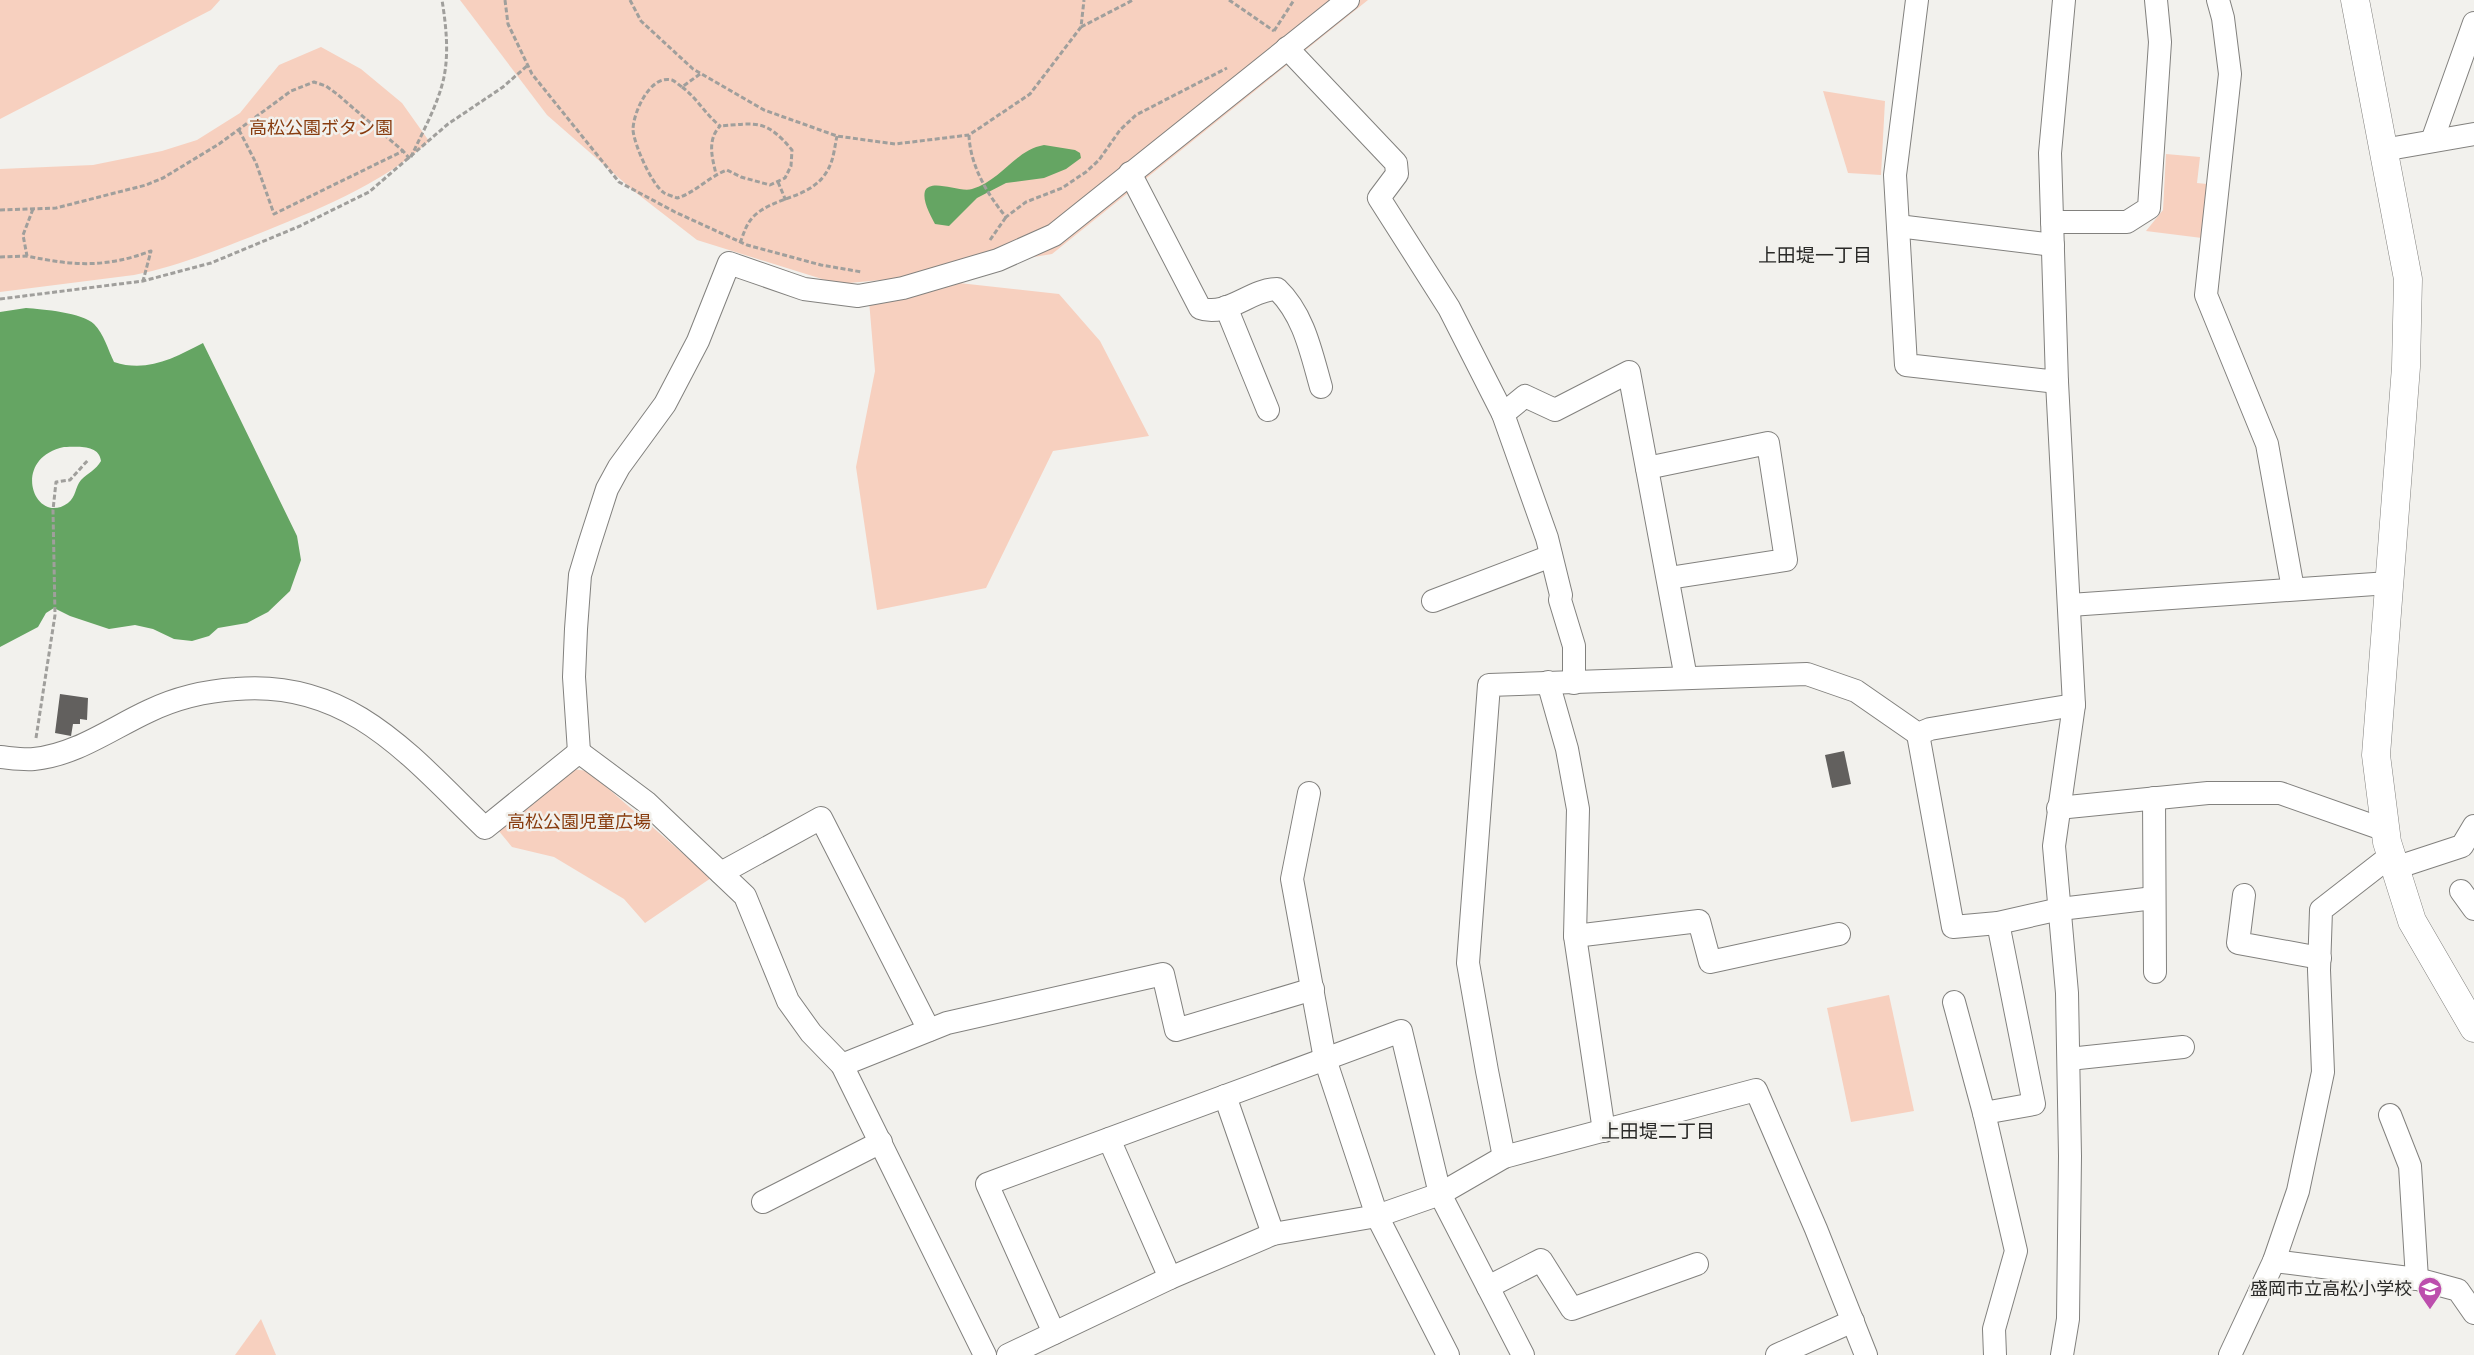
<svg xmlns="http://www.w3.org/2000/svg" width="2474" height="1355" font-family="Overpass,'Noto Sans JP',sans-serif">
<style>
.green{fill:#f7d0bf}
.water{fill:#65a563;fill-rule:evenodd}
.building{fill:#62605e}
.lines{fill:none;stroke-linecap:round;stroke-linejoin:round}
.minor-casing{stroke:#82817e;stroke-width:24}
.tertiary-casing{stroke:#82817e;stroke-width:29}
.path{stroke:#a09f9c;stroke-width:3;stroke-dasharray:5 2.5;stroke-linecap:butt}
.minor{stroke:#fff;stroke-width:22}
.tertiary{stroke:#fff;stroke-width:28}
.labels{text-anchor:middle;stroke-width:5;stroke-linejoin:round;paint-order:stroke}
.park-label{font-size:18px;fill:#883c0f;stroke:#f2f1ed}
.poi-label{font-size:18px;fill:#2a2a28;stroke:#f2f1ed;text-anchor:end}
.neighbourhood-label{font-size:19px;fill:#2a2a28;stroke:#f2f1ed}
</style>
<rect width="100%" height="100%" fill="#f2f1ed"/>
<!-- green -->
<g class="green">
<path d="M 0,0 L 220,0 L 211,10 L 0,119 Z"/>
<path d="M 460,0 L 1368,0 L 1052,254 L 914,277 L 838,284 L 697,240 L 635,192 L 547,115 Z"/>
<path d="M 321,47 L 361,69 L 402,103 L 429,141 C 380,186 314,211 253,236 C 214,251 175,267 134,275 L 0,292 L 0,169 L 93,165 L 162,151 L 197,140 L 240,113 L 279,65 Z"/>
<path d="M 1823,91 L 1885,101 L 1881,175 L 1848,173 Z"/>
<path d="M 2166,154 L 2200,157 L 2197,183 L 2207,184 L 2202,238 L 2146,231 L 2163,210 Z"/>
<path d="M 950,282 L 1059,294 L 1100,341 L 1149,436 L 1053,451 L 986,588 L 877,610 L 856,467 L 875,371 L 868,289 Z"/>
<path d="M 572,769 L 588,771 L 711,878 L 645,923 L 624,899 L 554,857 L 512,847 L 498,830 Z"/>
<path d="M 1889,995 L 1914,1111 L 1851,1122 L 1827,1008 Z"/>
<path d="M 261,1319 L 276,1355 L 235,1355 Z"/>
</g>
<!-- water -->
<g class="water">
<path d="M 1044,145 L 1075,150 L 1080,153 L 1081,158 L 1066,169 L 1044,178 L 1006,183 L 977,198 L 949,226 L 935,224 C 931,216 922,201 925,191 C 931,178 960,193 972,189 C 1002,180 1015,150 1044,145 Z"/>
<path d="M 26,308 C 42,309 83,313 94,324 C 104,334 108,350 114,362 C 147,373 174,358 203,343 L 297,536 L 301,560 L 290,591 L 268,612 L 247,623 L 218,628 L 209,636 L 192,641 L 174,639 L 153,629 L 135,625 L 109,629 L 70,616 L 54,608 L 46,613 L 38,627 L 0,647 L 0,312 ZM 64,447 C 77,447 99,444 101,461 C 96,470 88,473 81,480 C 75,487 76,497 68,503 C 35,527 9,459 64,447 Z"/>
</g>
<!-- building -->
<g class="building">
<path d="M 60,694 L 88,698 L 87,720 L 80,719 L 80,724 L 73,724 L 71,736 L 55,733 Z"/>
<path d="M 1844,751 L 1851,784 L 1832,788 L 1825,755 Z"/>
</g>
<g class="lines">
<defs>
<g id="minor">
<path d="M 1917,0 L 1895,175 L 1906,365 L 2057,382 L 2050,153 L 2064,0"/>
<path d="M 2218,0 L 2223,18 L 2230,74 L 2206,295 L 2267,444 L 2293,589"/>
<path d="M 1287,48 L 1396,163 L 1397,174 L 1379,198 L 1449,308 L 1503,414 L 1547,538 L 1561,595 L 1560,600 L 1574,646 L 1574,683"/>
<path d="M 2432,141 L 2474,23"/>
<path d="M 2383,150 L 2474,134"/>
<path d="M 1130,173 L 1200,308 C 1226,318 1251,289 1277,289 C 1304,315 1311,352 1321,387"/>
<path d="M 2052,222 L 2127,222 L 2149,208 L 2160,42 L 2156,0"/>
<path d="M 1898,226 L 2053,245"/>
<path d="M 1226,307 L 1268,410"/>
<path d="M 2057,382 L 2074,705 L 2054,846 L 2067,993 L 2070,1156 L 2068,1319 L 2062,1355"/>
<path d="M 1503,414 L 1525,396 L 1555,410 L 1629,372 L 1686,678"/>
<path d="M 1647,468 L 1768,443 L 1786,560 L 1669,578"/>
<path d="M 1433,601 L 1551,556"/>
<path d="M 2070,605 L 2389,583"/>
<path d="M 1548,682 L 1567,749 L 1578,809 L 1575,936 L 1604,1131"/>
<path d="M 1918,734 L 1953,927 L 1998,923 L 2060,909 L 2154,898"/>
<path d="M 579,752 L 574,677 L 576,629 L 580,575 L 589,545 L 607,489 L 619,467 L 665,404 L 698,341 L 729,263 L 804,289 L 858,296 L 903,288 L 998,260 L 1054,235 L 1348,0"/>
<path d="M 579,752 L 646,802 L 745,896 L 788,1001 L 811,1033 L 842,1065 L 985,1355"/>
<path d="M 0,757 C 11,758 23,760 34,759 C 76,755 112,728 149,711 C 178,697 205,691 236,689 C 350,679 411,757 485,828 L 579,752"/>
<path d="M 1309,793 L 1292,879 L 1325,1059 L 1377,1216 L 1448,1355"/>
<path d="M 2154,798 L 2155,972"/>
<path d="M 2058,808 L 2208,793 L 2280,793 L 2385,830"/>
<path d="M 2395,868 L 2462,846 L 2474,826"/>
<path d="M 721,873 L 821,818 L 929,1030"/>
<path d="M 2461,891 L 2474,909"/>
<path d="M 2244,895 L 2238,943 L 2320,958"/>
<path d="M 1575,936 L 1699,921 L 1710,962 L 1839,934"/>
<path d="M 1954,1002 L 1984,1113 L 2016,1251 L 1994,1329 L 1995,1355"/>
<path d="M 2069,1059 L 2183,1047"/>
<path d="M 842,1065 L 947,1023 L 1163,974 L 1176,1030 L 1313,989"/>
<path d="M 1225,1096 L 1273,1234"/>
<path d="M 1984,1113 L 2034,1104 L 1998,923"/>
<path d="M 2390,1115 L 2410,1166 L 2417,1279"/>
<path d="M 1109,1139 L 1170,1278"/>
<path d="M 1504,1157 L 1487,1071 L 1468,963 L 1489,685 L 1807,674 L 1856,691 L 1918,734 L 1930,729 L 2074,705"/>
<path d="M 763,1202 L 881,1142"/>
<path d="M 2274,1261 L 2417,1279 L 2458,1290 L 2474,1313"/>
<path d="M 1488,1287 L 1541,1260 L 1572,1309 L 1697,1264"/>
<path d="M 1054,1333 L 987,1184 L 1401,1031 L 1440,1194 L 1523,1355"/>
<path d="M 1008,1355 L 1170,1278 L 1273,1234 L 1377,1216 L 1440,1194 L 1504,1157 L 1756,1090 L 1816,1229 L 1866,1355"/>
<path d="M 1777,1355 L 1853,1321"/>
<path d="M 2230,1355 L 2274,1261 L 2298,1191 L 2323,1072 L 2319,970 L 2321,910 L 2384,861"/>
</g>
<path id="tertiary" d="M 2355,0 L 2408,279 L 2406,367 L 2376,755 L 2387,842 L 2412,921 L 2474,1028"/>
</defs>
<!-- minor casing -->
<use href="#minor" class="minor-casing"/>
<!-- tertiary casing -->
<use href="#tertiary" class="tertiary-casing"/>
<!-- path -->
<g class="path">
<path d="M 505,0 L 508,24 L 532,74 L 619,182 L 675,212 L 747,245 L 821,265 L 862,272"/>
<path d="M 630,0 L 641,21 L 693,69 L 764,110 L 837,136 L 895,144 L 969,135 L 1030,94 L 1081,27 L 1084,0"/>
<path d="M 1229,0 L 1274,31"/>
<path d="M 1081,27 L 1133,0"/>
<path d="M 1274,31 L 1294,0"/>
<path d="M 700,74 L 682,87 C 679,85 675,81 672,80 C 650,74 633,113 633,130 C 634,144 651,183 663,192 C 666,195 673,196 677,198 C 695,193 708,177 727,170 L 741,177 L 770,185 L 785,178 L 791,166 L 792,150 C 766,119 757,123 720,126"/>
<path d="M 682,87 C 697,98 705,114 720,126 C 707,140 712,157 716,174"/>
<path d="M 239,130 L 256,163 L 274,214 L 403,151 L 410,159 C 422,133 438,105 444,77 C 449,52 446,25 442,0"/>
<path d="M 969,135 C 970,165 987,194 1006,217 L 1026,202 L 1062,188 L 1086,172 L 1099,160 L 1120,130 L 1136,115 L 1227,68"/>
<path d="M 778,182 L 786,201"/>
<path d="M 33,209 L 23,235 L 27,256 C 74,266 105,268 151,251 L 143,281"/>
<path d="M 0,210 L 56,208 L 146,185 L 163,178 L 219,144 L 291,91 L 314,82 L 326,86 L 337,94 L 403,151"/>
<path d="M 990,240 L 1006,217"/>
<path d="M 740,243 C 744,233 746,224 754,216 C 777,194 817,200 831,163 C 834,155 835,145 837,136"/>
<path d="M 0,257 L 27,256"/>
<path d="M 0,299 L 143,281 L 211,263 L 300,226 L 369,192 L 448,124 L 503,87 L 528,65"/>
<path d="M 36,738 L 55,615 L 53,510 L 56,482 L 70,480 L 88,460"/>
</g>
<!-- minor -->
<use href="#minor" class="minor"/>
<!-- tertiary -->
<use href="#tertiary" class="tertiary"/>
</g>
<!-- icons -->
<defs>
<symbol id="school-pin" viewBox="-11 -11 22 30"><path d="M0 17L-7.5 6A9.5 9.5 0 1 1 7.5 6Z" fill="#bc4ead" stroke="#f2f1ed"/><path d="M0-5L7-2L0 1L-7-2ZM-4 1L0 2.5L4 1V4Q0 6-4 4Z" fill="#fff"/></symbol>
</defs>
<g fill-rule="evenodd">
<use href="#school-pin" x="2416" y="1275" width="28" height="38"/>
</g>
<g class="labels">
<!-- park labels -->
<g class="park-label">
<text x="321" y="134">高松公園ボタン園</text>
<text x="579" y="828">高松公園児童広場</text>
</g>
<!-- poi labels -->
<g class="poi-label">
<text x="2412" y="1295">盛岡市立高松小学校</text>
</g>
<!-- neighbourhood labels -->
<g class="neighbourhood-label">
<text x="1815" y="262">上田堤一丁目</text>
<text x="1658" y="1138">上田堤二丁目</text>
</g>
</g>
</svg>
